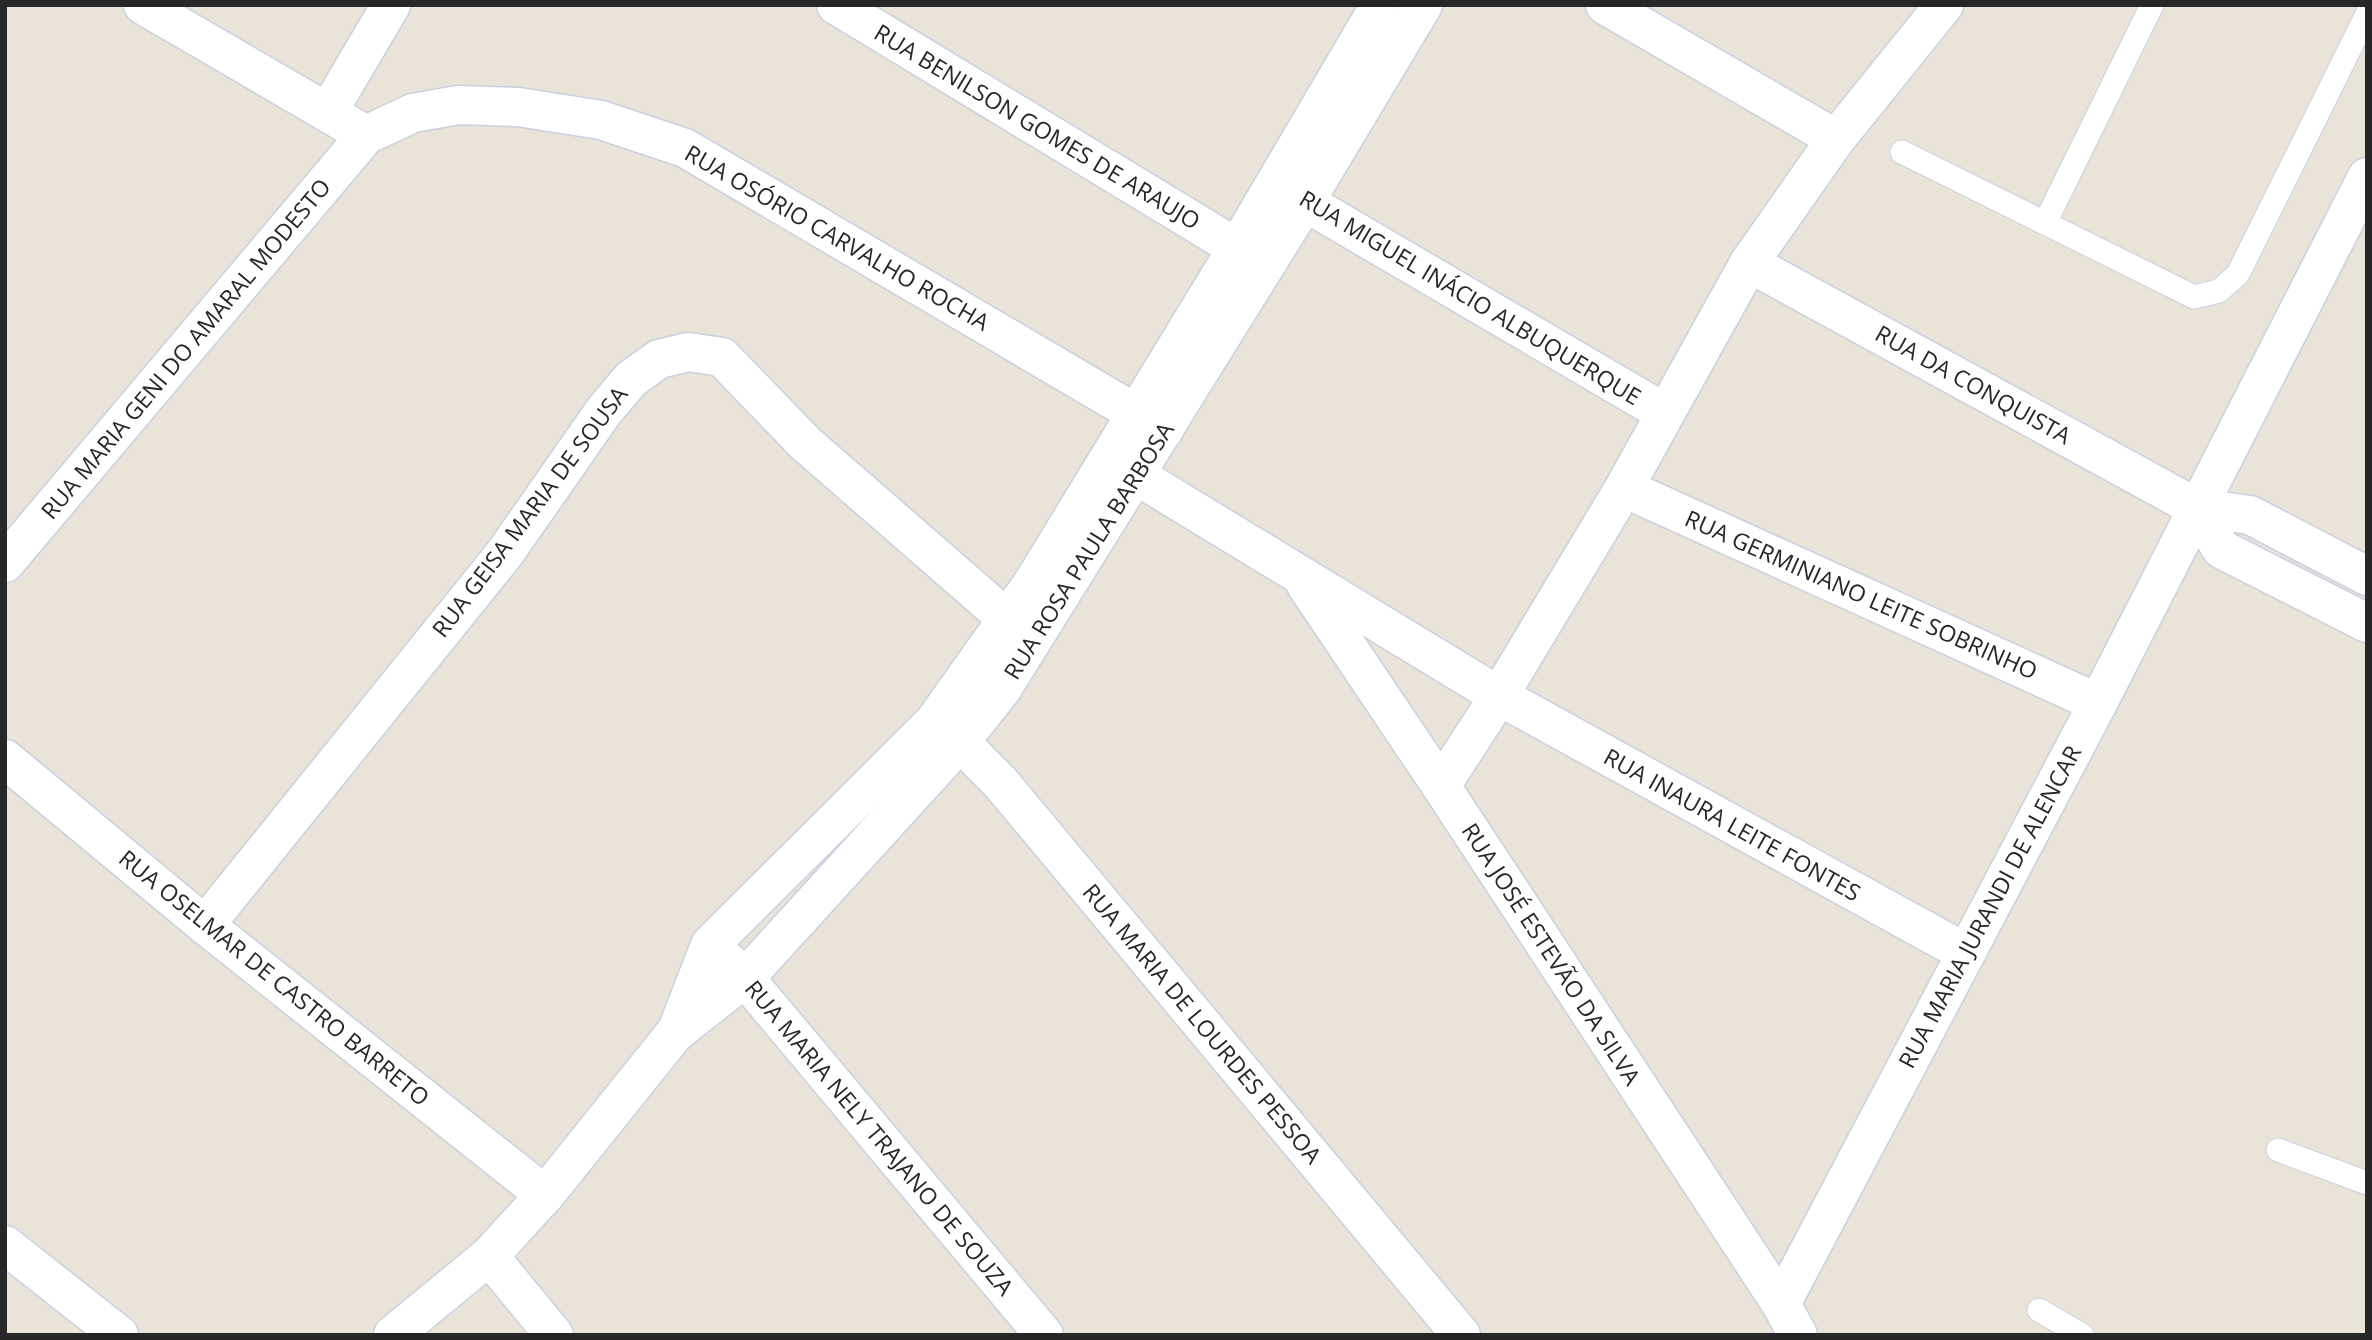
<svg xmlns="http://www.w3.org/2000/svg" width="2372" height="1340" font-family="'Open Sans',sans-serif">
<style>
.lines{fill:none;stroke-linecap:round;stroke-linejoin:round}
.lane-casing{stroke:#cccfe1;stroke-width:25}
.street-casing{stroke:#cccfe1;stroke-width:41}
.lane{stroke:#fff;stroke-width:23}
.street{stroke:#fff;stroke-width:38}
.labels{text-anchor:middle;stroke-width:6;stroke-linejoin:round;paint-order:stroke}
.street-label{font-size:23px;fill:#272727;stroke:#fff}
</style>
<rect width="100%" height="100%" fill="#eae3d7"/>
<g class="lines">
<defs>
<g id="lane">
<path d="M 1902,152 L 2194,297 L 2219,291 L 2238,274 L 2367,14"/>
<path d="M 2045,223 L 2152,5"/>
<path d="M 2278,1150 L 2367,1183"/>
<path d="M 2039,1310 L 2082,1335"/>
</g>
<g id="street">
<path d="M 143,5 L 366,135"/>
<path d="M 836,5 L 1237,248"/>
<path d="M 1605,5 L 1836,139"/>
<path d="M 328,112 L 391,5"/>
<path d="M 1283,186 L 1305,202 L 1665,413"/>
<path d="M 1749,263 L 2197,508 L 2250,515 L 2367,576"/>
<path d="M 1116,463 L 1499,696 L 1966,953"/>
<path d="M 1624,488 L 2098,703"/>
<path d="M 2197,508 L 2221,549 L 2367,623"/>
<path d="M 5,563 L 366,135 L 413,113 L 458,105 L 518,107 L 601,120 L 685,148 L 1164,430"/>
<path d="M 1306,585 L 1441,786 L 1781,1304 L 1798,1335"/>
<path d="M 942,728 L 960,742 L 1000,782 L 1461,1335"/>
<path d="M 5,759 L 205,925 L 545,1195"/>
<path d="M 1441,786 L 1499,696 L 1624,488 L 1749,263 L 1836,139 L 1944,5"/>
<path d="M 205,925 L 505,553 L 604,411 L 631,379 L 659,359 L 688,352 L 722,357 L 805,443 L 1006,618"/>
<path d="M 726,960 L 745,978 L 1044,1335"/>
<path d="M 676,1033 L 710,945 L 934,722 L 1034,581 L 1237,248 L 1380,5"/>
<path d="M 5,1245 L 119,1335"/>
<path d="M 489,1256 L 554,1335"/>
<path d="M 1781,1304 L 2098,703 L 2367,177"/>
<path d="M 393,1335 L 489,1256 L 545,1195 L 675,1033 L 745,978 L 960,742 L 1002,689 L 1305,202 L 1423,5"/>
</g>
</defs>
<!-- lane casing -->
<use href="#lane" class="lane-casing"/>
<!-- street casing -->
<use href="#street" class="street-casing"/>
<!-- lane -->
<use href="#lane" class="lane"/>
<!-- street -->
<use href="#street" class="street"/>
</g>
<g class="labels">
<!-- street labels -->
<g class="street-label">
<text transform="translate(1037 127) rotate(31)" y="8">RUA BENILSON GOMES DE ARAUJO</text>
<text transform="translate(837 238) rotate(30)" y="8">RUA OSÓRIO CARVALHO ROCHA</text>
<text transform="translate(1470 298) rotate(31)" y="8">RUA MIGUEL INÁCIO ALBUQUERQUE</text>
<text transform="translate(186 349) rotate(-50)" y="8">RUA MARIA GENI DO AMARAL MODESTO</text>
<text transform="translate(1973 385) rotate(29)" y="8">RUA DA CONQUISTA</text>
<text transform="translate(530 512) rotate(-53)" y="8">RUA GEISA MARIA DE SOUSA</text>
<text transform="translate(1089 551) rotate(-58)" y="8">RUA ROSA PAULA BARBOSA</text>
<text transform="translate(1861 595) rotate(24)" y="8">RUA GERMINIANO LEITE SOBRINHO</text>
<text transform="translate(1732 825) rotate(29)" y="8">RUA INAURA LEITE FONTES</text>
<text transform="translate(1990 907) rotate(-62)" y="8">RUA MARIA JURANDI DE ALENCAR</text>
<text transform="translate(1551 954) rotate(57)" y="8">RUA JOSÉ ESTEVÃO DA SILVA</text>
<text transform="translate(274 978) rotate(39)" y="8">RUA OSELMAR DE CASTRO BARRETO</text>
<text transform="translate(1202 1024) rotate(50)" y="8">RUA MARIA DE LOURDES PESSOA</text>
<text transform="translate(879 1138) rotate(50)" y="8">RUA MARIA NELY TRAJANO DE SOUZA</text>
</g>
</g>
<!-- border -->
<rect width="2372" height="1340" fill="none" stroke="#272727" stroke-width="14"/>
</svg>
